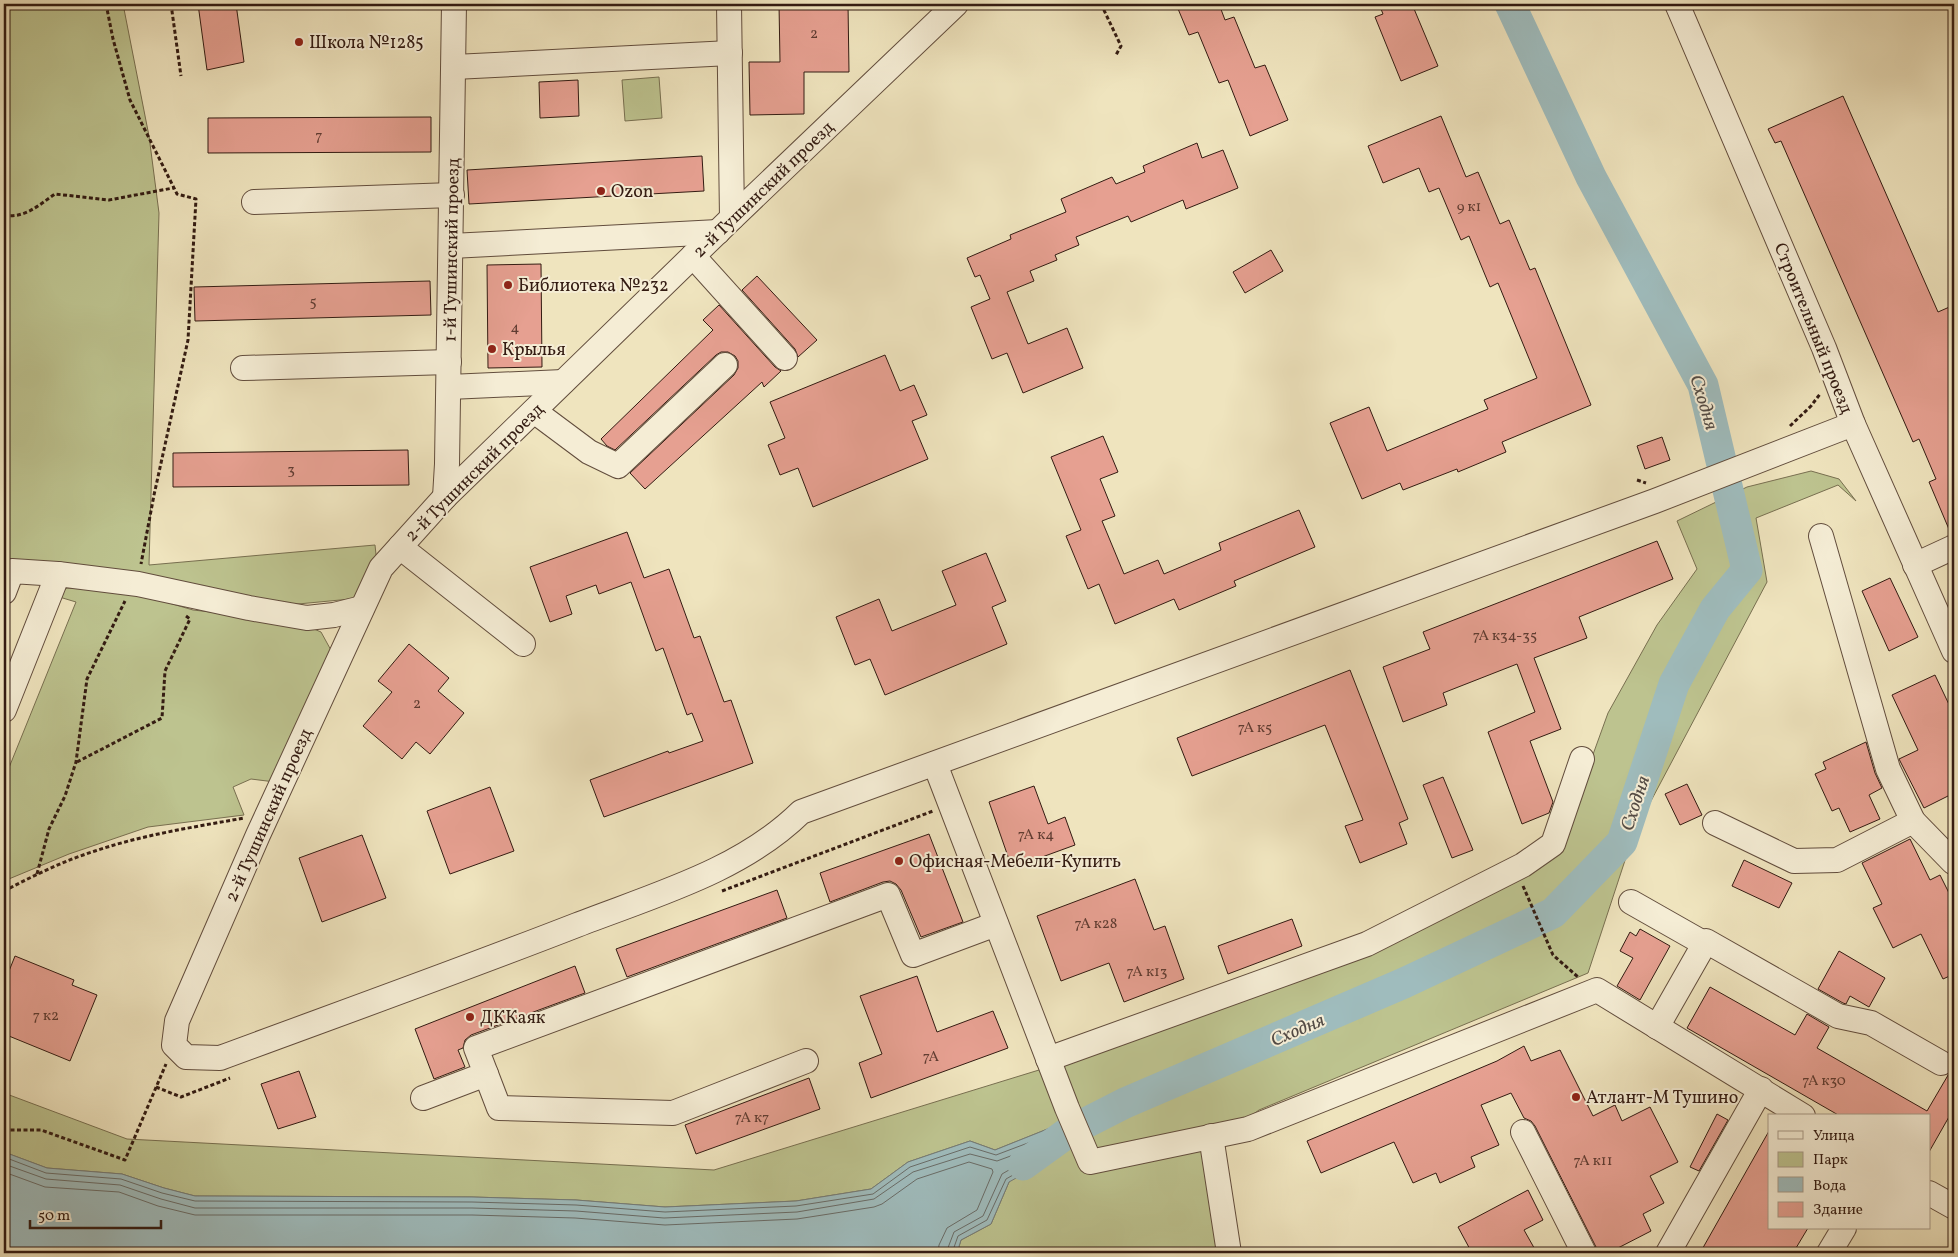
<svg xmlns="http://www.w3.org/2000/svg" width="1958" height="1257" font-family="Vollkorn,serif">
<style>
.green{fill:#bdc38f;stroke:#786f50}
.water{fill:#9fbcbd;stroke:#747c79}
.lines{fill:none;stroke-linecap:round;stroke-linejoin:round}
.shore{stroke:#696c68;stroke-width:1}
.river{stroke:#9fbcbd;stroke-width:31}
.building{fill:#e6a091;stroke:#331b12}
.minor-casing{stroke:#624d3d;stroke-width:26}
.path{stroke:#331b12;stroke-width:3;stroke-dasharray:4 2.5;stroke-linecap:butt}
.minor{stroke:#f5edd5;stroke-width:24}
.poi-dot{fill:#8f2418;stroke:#f5edd5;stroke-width:2}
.labels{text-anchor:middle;stroke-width:4;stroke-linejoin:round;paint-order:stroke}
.number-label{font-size:15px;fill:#603c32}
.poi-label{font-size:18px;fill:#331b12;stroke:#f5edd5;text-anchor:start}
.street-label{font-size:18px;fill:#331b12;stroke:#f5edd5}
.water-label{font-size:19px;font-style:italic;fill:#534b45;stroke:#f5edd5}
</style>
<rect width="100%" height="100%" fill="#efe4be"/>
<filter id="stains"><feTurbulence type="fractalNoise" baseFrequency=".004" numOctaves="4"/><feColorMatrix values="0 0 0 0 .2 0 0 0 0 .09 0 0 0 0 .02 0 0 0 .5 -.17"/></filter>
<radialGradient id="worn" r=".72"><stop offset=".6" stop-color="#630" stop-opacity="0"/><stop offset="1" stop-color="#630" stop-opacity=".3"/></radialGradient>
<!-- green -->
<g class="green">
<path d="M 4,4 L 123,4 L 149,136 L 159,213 L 149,565 L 375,545 L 377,564 L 361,598 L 298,604 L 245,601 L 4,568 Z"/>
<path d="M 659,77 L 662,118 L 625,121 L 622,80 Z"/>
<path d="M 1811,471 L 1839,479 L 1856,501 L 1838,485 L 1756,518 L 1767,582 L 1634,833 L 1588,973 L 1259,1110 L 1204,1150 L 1220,1253 L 957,1253 L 961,1240 L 991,1224 L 1009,1182 L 1050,1128 L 995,1150 L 970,1141 L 908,1162 L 871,1189 L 796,1201 L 665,1207 L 576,1200 L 472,1197 L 195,1196 L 164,1188 L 122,1174 L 47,1168 L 4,1152 L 4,1093 L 127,1139 L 714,1170 L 1065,1062 L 1557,854 L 1608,713 L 1657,625 L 1697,569 L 1677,521 L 1747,487 Z"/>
<path d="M 67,588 L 125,590 L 193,610 L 281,620 L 302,624 L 321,632 L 332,652 L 275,782 L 251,779 L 233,787 L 244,815 L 148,827 L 69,854 L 4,881 L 4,780 L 76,602 L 56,596 Z"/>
</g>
<!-- water -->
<path class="water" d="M 1050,1128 L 1065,1151 L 1009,1182 L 991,1224 L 961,1240 L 957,1253 L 4,1253 L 4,1152 L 47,1168 L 122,1174 L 164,1188 L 195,1196 L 472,1197 L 576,1200 L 665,1207 L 796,1201 L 871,1189 L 908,1162 L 970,1141 L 995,1150 Z"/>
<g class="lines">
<!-- shore -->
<g class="shore">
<path d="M 4,1157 L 46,1173 L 121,1179 L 162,1193 L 195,1201 L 472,1202 L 576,1205 L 665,1212 L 796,1206 L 873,1194 L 910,1167 L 970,1147 L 996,1155 L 1049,1135 L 1057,1147 L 1057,1150 L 1006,1179 L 987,1220 L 958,1236 L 952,1253"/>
<path d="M 4,1164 L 46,1179 L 120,1185 L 161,1199 L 195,1208 L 472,1208 L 576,1211 L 664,1218 L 797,1212 L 874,1199 L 913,1172 L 970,1154 L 997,1161 L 1046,1143 L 1048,1146 L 1047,1148 L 1002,1174 L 983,1216 L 954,1232 L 946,1253"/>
<path d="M 4,1172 L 45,1187 L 119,1192 L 158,1206 L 195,1215 L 472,1215 L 575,1218 L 665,1225 L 797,1219 L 874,1207 L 882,1204 L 917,1179 L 969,1162 L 992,1169 L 993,1172 L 977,1210 L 947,1228 L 939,1245 L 938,1253"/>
</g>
<!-- river -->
<path class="river" d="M 1023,1165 L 1070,1131 L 1125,1103 L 1404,983 L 1553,913 L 1622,842 L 1674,684 L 1715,609 L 1747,570 L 1703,385 L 1591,177 L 1510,4"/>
</g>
<!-- building -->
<g class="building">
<path d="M 198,4 L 236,4 L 244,62 L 207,70 Z"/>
<path d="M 779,4 L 848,4 L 849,72 L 804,72 L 804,114 L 750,115 L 749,62 L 780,62 Z"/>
<path d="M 1176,4 L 1219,4 L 1225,20 L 1234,17 L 1255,68 L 1265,65 L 1288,120 L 1250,136 L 1228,80 L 1219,83 L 1198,32 L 1189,35 Z"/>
<path d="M 1379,4 L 1412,4 L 1438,66 L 1401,81 L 1375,17 L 1383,14 Z"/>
<path d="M 578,80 L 579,116 L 540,118 L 539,82 Z"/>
<path d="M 1843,96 L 1938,312 L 1954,305 L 1954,533 L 1951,534 L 1929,482 L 1936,479 L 1919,439 L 1913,442 L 1781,141 L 1775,143 L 1768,129 Z"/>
<path d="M 1441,116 L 1466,177 L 1478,172 L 1500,224 L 1509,220 L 1530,270 L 1535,268 L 1591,405 L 1502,442 L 1506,452 L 1458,472 L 1457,469 L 1403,490 L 1400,483 L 1362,499 L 1330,423 L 1369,407 L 1387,451 L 1488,409 L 1484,400 L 1537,378 L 1498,283 L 1490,287 L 1469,236 L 1461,240 L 1439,188 L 1429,192 L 1419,168 L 1383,183 L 1368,146 Z"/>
<path d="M 431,117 L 431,152 L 208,153 L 208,118 Z"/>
<path d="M 1197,143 L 1202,158 L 1223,150 L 1238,188 L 1186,209 L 1183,200 L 1131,222 L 1128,216 L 1076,237 L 1079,245 L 1055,255 L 1057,260 L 1030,271 L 1034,281 L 1007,292 L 1028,344 L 1067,328 L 1083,368 L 1023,393 L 1007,353 L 992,359 L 971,307 L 990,299 L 980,275 L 975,277 L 967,258 L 1011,239 L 1010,235 L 1066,212 L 1061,199 L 1112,177 L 1116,184 L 1145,172 L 1143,166 Z"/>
<path d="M 702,156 L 704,191 L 469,204 L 467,170 Z"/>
<path d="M 1271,250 L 1283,271 L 1245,293 L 1233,272 Z"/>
<path d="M 541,264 L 542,367 L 488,368 L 487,265 Z"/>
<path d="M 757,276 L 817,340 L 798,357 L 795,349 L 742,290 Z"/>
<path d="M 430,281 L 431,315 L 195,321 L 194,287 Z"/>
<path d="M 719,305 L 775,367 L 781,371 L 764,387 L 762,382 L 645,489 L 630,473 L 734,375 L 738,368 L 738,361 L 735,356 L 728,352 L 721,352 L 716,355 L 615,450 L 607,446 L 601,439 L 713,330 L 703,320 Z"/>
<path d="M 885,355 L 900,391 L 914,385 L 927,415 L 912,421 L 928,459 L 813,507 L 798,468 L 780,475 L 768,445 L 785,438 L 770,402 Z"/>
<path d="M 1103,436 L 1118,472 L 1100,479 L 1115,516 L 1102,521 L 1124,574 L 1158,560 L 1164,574 L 1221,550 L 1219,543 L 1299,510 L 1315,547 L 1234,581 L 1236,586 L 1179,610 L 1174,599 L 1115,624 L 1099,584 L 1088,589 L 1066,536 L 1081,530 L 1051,457 Z"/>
<path d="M 1662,437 L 1670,460 L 1645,469 L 1637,446 Z"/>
<path d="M 408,450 L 409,485 L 173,487 L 173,453 Z"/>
<path d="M 627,532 L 644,578 L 669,569 L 694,638 L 700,636 L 724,702 L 731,700 L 753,763 L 604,817 L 590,780 L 668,751 L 669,753 L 703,741 L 692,713 L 687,715 L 663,648 L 656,651 L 631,582 L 599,594 L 596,585 L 566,596 L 572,614 L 550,622 L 530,567 Z"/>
<path d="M 1657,541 L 1673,579 L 1579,617 L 1587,638 L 1534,658 L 1561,729 L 1530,741 L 1553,802 L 1549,813 L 1522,824 L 1488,732 L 1535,712 L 1517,664 L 1443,693 L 1447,705 L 1403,722 L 1383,667 L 1430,649 L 1423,632 Z"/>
<path d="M 986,553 L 1006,601 L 992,607 L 1007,644 L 885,695 L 870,659 L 855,665 L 836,617 L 879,599 L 892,631 L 956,605 L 942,571 Z"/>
<path d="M 1890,578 L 1918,637 L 1889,651 L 1862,591 Z"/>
<path d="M 409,644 L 449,678 L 438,691 L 464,713 L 430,754 L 416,742 L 402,759 L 363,726 L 392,692 L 378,681 Z"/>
<path d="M 1350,670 L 1408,819 L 1399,823 L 1407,844 L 1360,863 L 1345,826 L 1363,820 L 1325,725 L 1192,776 L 1177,738 Z"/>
<path d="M 1935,675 L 1954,715 L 1954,793 L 1924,808 L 1899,759 L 1918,750 L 1892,695 Z"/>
<path d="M 1866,742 L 1875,773 L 1882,788 L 1869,795 L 1880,819 L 1850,832 L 1839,808 L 1832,811 L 1815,774 L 1826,769 L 1823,762 Z"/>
<path d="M 1443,777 L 1473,850 L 1452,858 L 1423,785 Z"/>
<path d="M 1687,784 L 1702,815 L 1680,825 L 1665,794 Z"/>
<path d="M 1034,786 L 1048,824 L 1065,817 L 1075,845 L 1012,868 L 989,802 Z"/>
<path d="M 490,787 L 514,851 L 450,874 L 427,811 Z"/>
<path d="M 929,834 L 963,922 L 921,937 L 901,890 L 896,884 L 890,881 L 883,882 L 830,902 L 820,873 Z"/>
<path d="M 362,835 L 386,898 L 322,922 L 299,858 Z"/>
<path d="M 1910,839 L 1930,880 L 1940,875 L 1954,903 L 1954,974 L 1943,979 L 1921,934 L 1893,948 L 1873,908 L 1882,904 L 1862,863 Z"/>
<path d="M 1744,860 L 1792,883 L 1779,908 L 1732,886 Z"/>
<path d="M 1135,879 L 1154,930 L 1165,926 L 1184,979 L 1124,1002 L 1109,963 L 1061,981 L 1037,916 Z"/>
<path d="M 777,890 L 787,918 L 627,977 L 616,949 Z"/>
<path d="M 1292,919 L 1302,946 L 1228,974 L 1218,946 Z"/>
<path d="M 1640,929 L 1670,946 L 1640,1000 L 1617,986 L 1633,958 L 1620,951 L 1630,932 L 1636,936 Z"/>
<path d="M 1839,951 L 1885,978 L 1869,1007 L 1850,996 L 1846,1004 L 1843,1003 L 1818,989 Z"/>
<path d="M 15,956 L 74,980 L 72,985 L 97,995 L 70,1061 L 4,1034 L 4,969 L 9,971 Z"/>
<path d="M 575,966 L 585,993 L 471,1035 L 465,1040 L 463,1048 L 458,1050 L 465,1067 L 434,1079 L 415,1029 Z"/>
<path d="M 917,976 L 937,1032 L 993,1011 L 1008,1048 L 871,1098 L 859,1063 L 882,1054 L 860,996 Z"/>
<path d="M 1710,987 L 1795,1035 L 1807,1014 L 1829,1027 L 1817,1048 L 1927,1111 L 1954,1065 L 1954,1108 L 1929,1152 L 1929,1116 L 1840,1116 L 1687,1028 Z"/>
<path d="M 1524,1046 L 1531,1061 L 1560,1050 L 1593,1116 L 1615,1105 L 1622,1121 L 1650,1107 L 1678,1162 L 1650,1176 L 1664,1203 L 1643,1214 L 1651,1231 L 1616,1249 L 1618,1253 L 1598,1253 L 1596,1247 L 1535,1126 L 1531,1121 L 1524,1118 L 1511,1093 L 1481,1105 L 1499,1145 L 1471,1157 L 1475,1167 L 1440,1183 L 1436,1173 L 1413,1183 L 1394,1142 L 1321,1173 L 1307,1141 L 1497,1061 Z"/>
<path d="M 299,1071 L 316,1117 L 278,1129 L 261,1084 Z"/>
<path d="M 809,1078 L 820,1109 L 696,1154 L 685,1125 Z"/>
<path d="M 1717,1114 L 1728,1120 L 1699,1171 L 1690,1167 Z"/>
<path d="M 1769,1131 L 1769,1228 L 1808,1228 L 1793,1253 L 1700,1253 Z"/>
<path d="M 1528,1190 L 1543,1220 L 1524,1230 L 1537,1253 L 1472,1253 L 1458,1227 Z"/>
</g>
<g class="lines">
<defs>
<g id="minor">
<path d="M 729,4 L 732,218"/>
<path d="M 956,4 L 732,218 L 445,497 L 381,568 L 258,835 L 177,1021 L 174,1045 L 186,1057 L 220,1058 C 339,1014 459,971 577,925 C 654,895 741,871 801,812 L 1655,501 L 1853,424"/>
<path d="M 1677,4 L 1824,348 L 1853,424 L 1954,651"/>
<path d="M 454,67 L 730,53"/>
<path d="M 254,202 L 452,195"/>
<path d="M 451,246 L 718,232"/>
<path d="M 693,256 L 785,358"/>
<path d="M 243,368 L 449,362"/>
<path d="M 449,387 L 563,382"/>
<path d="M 534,411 L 589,452 L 618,466 L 725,365"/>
<path d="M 445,497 L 447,464 L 454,4"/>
<path d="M 1821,536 L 1888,769 L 1913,821 L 1953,862"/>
<path d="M 400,547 L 523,644"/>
<path d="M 1915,565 L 1954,547"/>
<path d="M 4,592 L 12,571 L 58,574 L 138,584 L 249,608 L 307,618 L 334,615 L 362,608"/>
<path d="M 4,710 L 58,574"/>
<path d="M 935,764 L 1067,1108 L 1090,1162 L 1248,1129 L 1597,990 L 1803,1116"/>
<path d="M 1715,823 L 1794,861 L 1837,860 L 1913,821"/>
<path d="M 1631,902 L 1705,944"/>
<path d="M 1657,1027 L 1706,941 L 1838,1016 L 1871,1023 L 1941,1063"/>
<path d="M 1048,1059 L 1367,944 L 1523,865 L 1553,844 L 1582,759"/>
<path d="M 486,1074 L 499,1108 L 673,1113 L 806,1061"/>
<path d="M 423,1098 L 486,1074 L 476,1048 L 888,895 L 913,955 L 996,924"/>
<path d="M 1523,1132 L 1584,1253"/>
<path d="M 1211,1136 L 1229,1253"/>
<path d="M 1929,1193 L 1954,1207"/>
<path d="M 1668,1253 L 1761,1089"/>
<path d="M 1829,1253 L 1844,1228"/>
</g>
</defs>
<!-- minor casing -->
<use href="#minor" class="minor-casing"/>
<!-- path -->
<g class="path">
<path d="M 106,4 L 113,39 L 130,100 L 177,194 L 196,199 L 188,340 L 154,495 L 141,564"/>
<path d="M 171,4 L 181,76"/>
<path d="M 1101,4 L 1121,46 L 1116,55"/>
<path d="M 4,215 C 24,219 39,205 55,194 L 109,200 L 173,188"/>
<path d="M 1790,426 L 1811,406 L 1820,394"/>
<path d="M 1637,480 L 1646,483"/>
<path d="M 77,762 L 162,718 L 165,671 L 190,619 L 186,616"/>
<path d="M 37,874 L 49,829 L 65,796 L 76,762 L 87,679 L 125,601"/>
<path d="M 1523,886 L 1553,955 L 1578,977"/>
<path d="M 4,891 C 33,876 63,861 95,851 C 142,835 194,827 244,818"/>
<path d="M 722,891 L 933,811"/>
<path d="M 156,1087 L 181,1097 L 230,1078"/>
<path d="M 4,1130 L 41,1130 L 125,1160 L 166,1064"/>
</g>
<!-- minor -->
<use href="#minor" class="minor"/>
</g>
<!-- markers -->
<g class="poi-dot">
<circle cx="299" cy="42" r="5"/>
<circle cx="601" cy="191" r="5"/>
<circle cx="508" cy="285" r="5"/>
<circle cx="492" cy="349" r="5"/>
<circle cx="899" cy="861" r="5"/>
<circle cx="470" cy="1017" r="5"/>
<circle cx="1576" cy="1097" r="5"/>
</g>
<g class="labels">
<!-- number labels -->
<g class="number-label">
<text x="814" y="38">2</text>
<text x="319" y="140">7</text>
<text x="1469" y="211">9 к1</text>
<text x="313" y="306">5</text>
<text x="515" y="332">4</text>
<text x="291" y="474">3</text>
<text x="1505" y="640">7А к34-35</text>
<text x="417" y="708">2</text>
<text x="1255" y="732">7А к5</text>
<text x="1036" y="839">7А к4</text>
<text x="1096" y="928">7А к28</text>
<text x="1147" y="976">7А к13</text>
<text x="46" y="1020">7 к2</text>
<text x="931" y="1061">7А</text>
<text x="1824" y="1085">7А к30</text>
<text x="752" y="1122">7А к7</text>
<text x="1593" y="1165">7А к11</text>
</g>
<!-- poi labels -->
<g class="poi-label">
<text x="309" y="48">Школа №1285</text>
<text x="611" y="197">Ozon</text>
<text x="518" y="291">Библиотека №232</text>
<text x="502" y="355">Крылья</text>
<text x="909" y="867">Офисная-Мебели-Купить</text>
<text x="480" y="1023">ДККаяк</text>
<text x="1586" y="1103">Атлант-М Тушино</text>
</g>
<!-- street labels -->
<g class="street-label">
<text transform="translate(763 189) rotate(-44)" y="6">2-й Тушинский проезд</text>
<text transform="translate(451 250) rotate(-89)" y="6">1-й Тушинский проезд</text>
<text transform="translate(1814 328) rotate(68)" y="6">Строительный проезд</text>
<text transform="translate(474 472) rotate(-45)" y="6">2-й Тушинский проезд</text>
<text transform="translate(268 815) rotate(-66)" y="6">2-й Тушинский проезд</text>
</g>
<!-- water labels -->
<g class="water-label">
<text transform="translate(1705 402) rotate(73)" y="7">Сходня</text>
<text transform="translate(1634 803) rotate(-72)" y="7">Сходня</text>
<text transform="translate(1297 1029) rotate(-23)" y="7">Сходня</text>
</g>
</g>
<!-- margin -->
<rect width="1958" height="1257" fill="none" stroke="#efe4be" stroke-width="20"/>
<rect x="5" y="5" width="1948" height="1247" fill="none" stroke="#331b12" stroke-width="2.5"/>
<rect x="10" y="10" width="1938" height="1237" fill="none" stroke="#331b12"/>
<!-- legend -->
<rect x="1768" y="1114" width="162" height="115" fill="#f5edd5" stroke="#a79987"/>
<rect x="1778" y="1131" width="25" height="8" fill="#f5edd5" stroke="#a79987"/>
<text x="1813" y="1140" font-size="15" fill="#331b12">Улица</text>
<rect x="1778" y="1152" width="25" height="15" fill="#bdc38f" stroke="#a79987"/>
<text x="1813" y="1164" font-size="15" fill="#331b12">Парк</text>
<rect x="1778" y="1177" width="25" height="15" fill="#9fbcbd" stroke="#a79987"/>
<text x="1813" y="1190" font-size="15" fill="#331b12">Вода</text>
<rect x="1778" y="1202" width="25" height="15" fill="#e6a091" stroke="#a79987"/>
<text x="1813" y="1214" font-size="15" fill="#331b12">Здание</text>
<!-- scale -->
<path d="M30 1220v8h131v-8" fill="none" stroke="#331b12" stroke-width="2.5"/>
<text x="38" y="1220" font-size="15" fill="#331b12" stroke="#f5edd5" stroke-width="4" paint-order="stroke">50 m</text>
<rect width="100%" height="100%" filter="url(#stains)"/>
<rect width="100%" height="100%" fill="url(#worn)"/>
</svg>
